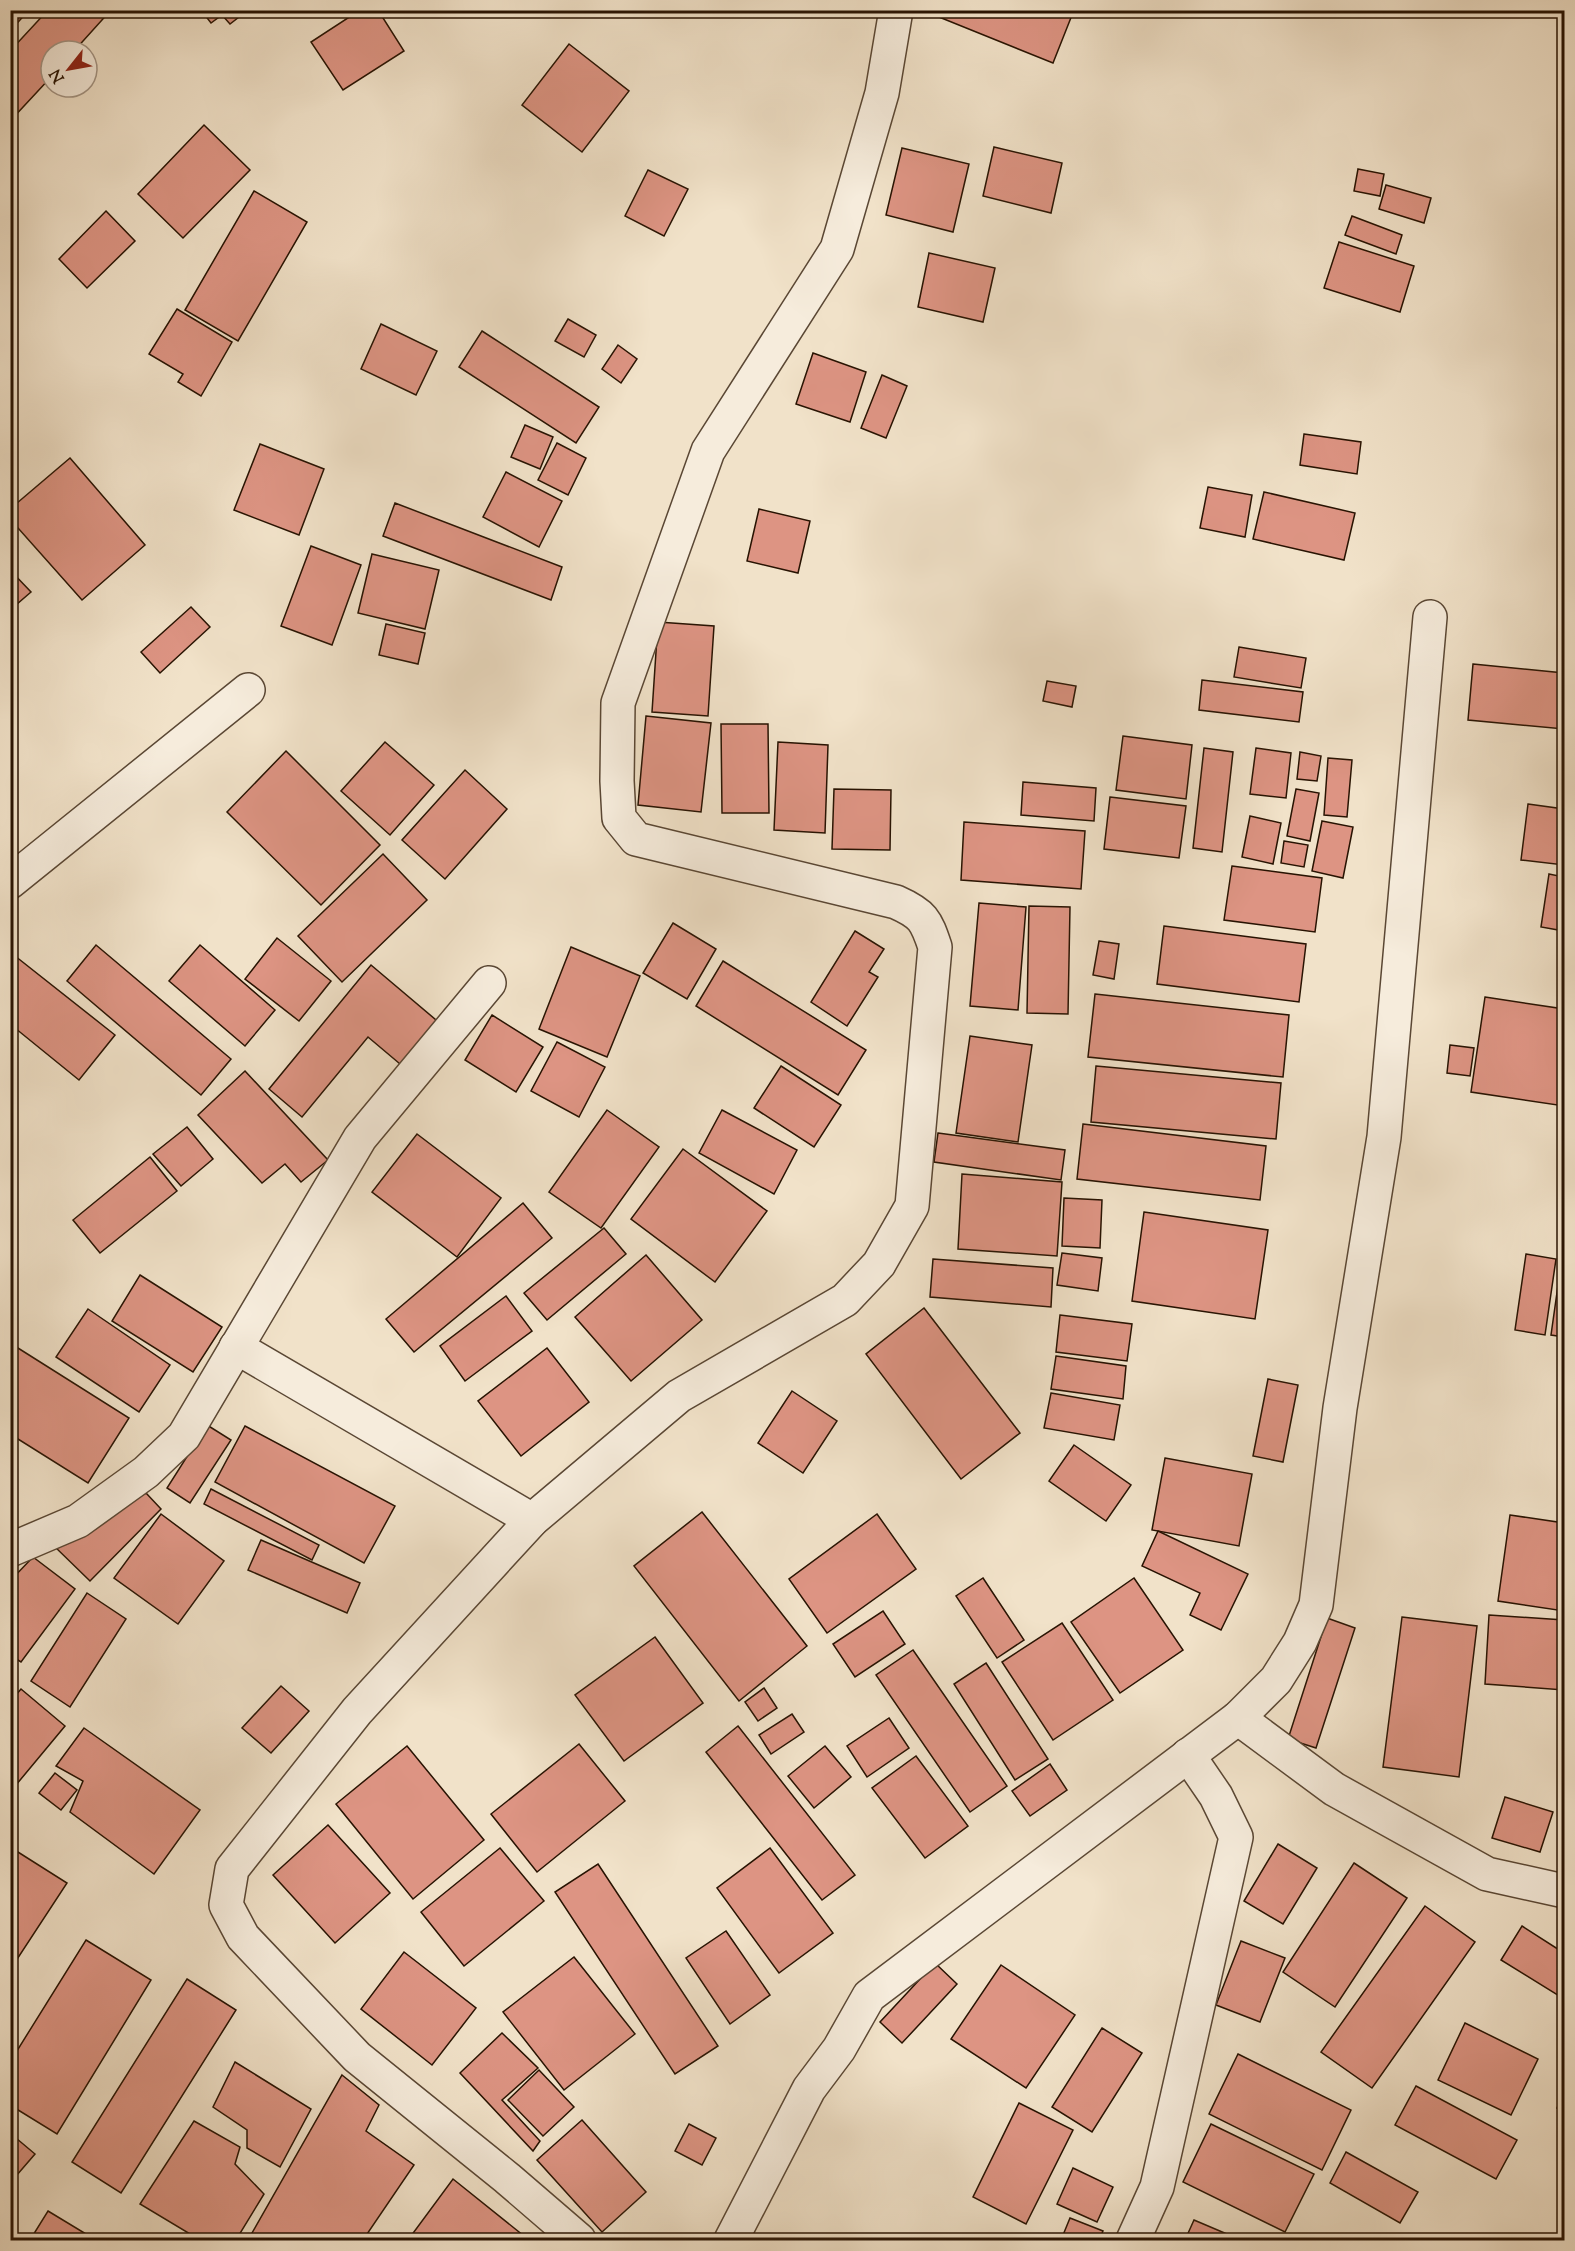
<svg xmlns="http://www.w3.org/2000/svg" width="1575" height="2251" font-family="'Sorts Mill Goudy',serif">
<style>
.building{fill:#dd9483;stroke:#281302;stroke-width:1.5}
.lines{fill:none;stroke-linecap:round;stroke-linejoin:round}
.minor-casing{stroke:#5a4734;stroke-width:36}
.minor{stroke:#f6ecdc;stroke-width:33}
</style>
<rect width="100%" height="100%" fill="#f1e2c9"/>
<filter id="stains"><feTurbulence type="fractalNoise" baseFrequency=".00333" numOctaves="4"/><feColorMatrix values="0 0 0 0 .2 0 0 0 0 .09 0 0 0 0 .02 0 0 0 .5 -.17"/></filter>
<radialGradient id="worn" r=".72"><stop offset=".6" stop-color="#630" stop-opacity="0"/><stop offset="1" stop-color="#630" stop-opacity=".3"/></radialGradient>
<!-- building -->
<g class="building">
<path d="M 10,10 L 29,10 L 10,31 Z"/>
<path d="M 48,10 L 111,10 L 74,51 L 51,51 L 51,77 L 10,121 L 10,51 Z"/>
<path d="M 201,10 L 248,10 L 230,24 L 222,15 L 211,23 Z"/>
<path d="M 360,10 L 378,10 L 404,51 L 343,90 L 311,42 Z"/>
<path d="M 935,10 L 1074,10 L 1053,63 L 934,15 Z"/>
<path d="M 569,44 L 629,91 L 582,152 L 522,105 Z"/>
<path d="M 204,125 L 250,170 L 183,238 L 138,194 Z"/>
<path d="M 994,147 L 1062,163 L 1051,213 L 983,196 Z"/>
<path d="M 902,148 L 969,164 L 953,232 L 886,215 Z"/>
<path d="M 1358,169 L 1384,174 L 1380,196 L 1354,191 Z"/>
<path d="M 648,170 L 688,189 L 664,236 L 625,216 Z"/>
<path d="M 1386,185 L 1431,198 L 1424,223 L 1379,209 Z"/>
<path d="M 254,191 L 307,222 L 238,341 L 185,310 Z"/>
<path d="M 106,211 L 135,241 L 87,288 L 59,259 Z"/>
<path d="M 1352,216 L 1402,235 L 1396,254 L 1345,235 Z"/>
<path d="M 1339,242 L 1414,266 L 1400,312 L 1324,288 Z"/>
<path d="M 929,253 L 995,268 L 983,322 L 918,307 Z"/>
<path d="M 177,309 L 232,342 L 201,396 L 178,382 L 183,374 L 149,354 Z"/>
<path d="M 568,319 L 596,335 L 584,357 L 555,341 Z"/>
<path d="M 381,324 L 437,351 L 416,395 L 361,369 Z"/>
<path d="M 482,331 L 599,407 L 576,443 L 459,367 Z"/>
<path d="M 618,345 L 637,359 L 621,383 L 602,369 Z"/>
<path d="M 813,353 L 866,372 L 850,422 L 796,404 Z"/>
<path d="M 882,375 L 907,386 L 886,438 L 861,428 Z"/>
<path d="M 525,425 L 553,437 L 540,469 L 511,457 Z"/>
<path d="M 1304,434 L 1361,442 L 1357,474 L 1300,465 Z"/>
<path d="M 557,443 L 586,458 L 568,495 L 538,480 Z"/>
<path d="M 260,444 L 324,469 L 299,535 L 234,510 Z"/>
<path d="M 70,458 L 145,545 L 82,600 L 10,519 L 10,509 Z"/>
<path d="M 506,472 L 562,501 L 539,547 L 483,517 Z"/>
<path d="M 1208,487 L 1252,495 L 1245,537 L 1200,528 Z"/>
<path d="M 1264,492 L 1355,513 L 1344,560 L 1253,539 Z"/>
<path d="M 395,503 L 562,567 L 551,600 L 383,536 Z"/>
<path d="M 759,509 L 810,521 L 798,573 L 747,561 Z"/>
<path d="M 311,546 L 361,565 L 332,645 L 281,626 Z"/>
<path d="M 372,554 L 439,570 L 425,629 L 358,613 Z"/>
<path d="M 10,570 L 31,592 L 10,610 Z"/>
<path d="M 191,607 L 210,627 L 160,673 L 141,652 Z"/>
<path d="M 658,622 L 714,626 L 708,716 L 652,712 Z"/>
<path d="M 386,624 L 425,633 L 418,664 L 379,655 Z"/>
<path d="M 1239,647 L 1306,658 L 1301,688 L 1234,677 Z"/>
<path d="M 1473,664 L 1564,673 L 1564,729 L 1468,720 Z"/>
<path d="M 1202,680 L 1303,692 L 1299,722 L 1199,710 Z"/>
<path d="M 1047,681 L 1076,686 L 1072,707 L 1043,701 Z"/>
<path d="M 646,716 L 711,723 L 701,812 L 638,805 Z"/>
<path d="M 721,724 L 768,724 L 769,813 L 722,813 Z"/>
<path d="M 1123,736 L 1192,745 L 1186,799 L 1116,790 Z"/>
<path d="M 385,742 L 434,785 L 390,835 L 341,791 Z"/>
<path d="M 778,742 L 828,745 L 825,833 L 774,830 Z"/>
<path d="M 1204,748 L 1233,752 L 1222,852 L 1193,848 Z"/>
<path d="M 1256,748 L 1291,753 L 1286,798 L 1250,794 Z"/>
<path d="M 286,751 L 380,845 L 321,905 L 227,812 Z"/>
<path d="M 1300,752 L 1321,756 L 1317,781 L 1297,779 Z"/>
<path d="M 1328,758 L 1352,760 L 1347,817 L 1324,815 Z"/>
<path d="M 465,770 L 507,809 L 445,879 L 402,840 Z"/>
<path d="M 1023,782 L 1096,788 L 1094,821 L 1021,815 Z"/>
<path d="M 834,789 L 891,790 L 890,850 L 832,849 Z"/>
<path d="M 1296,789 L 1319,793 L 1310,841 L 1287,836 Z"/>
<path d="M 1110,797 L 1186,806 L 1179,858 L 1104,849 Z"/>
<path d="M 1528,804 L 1564,809 L 1564,865 L 1521,860 Z"/>
<path d="M 1250,816 L 1281,823 L 1273,864 L 1242,857 Z"/>
<path d="M 1322,821 L 1353,827 L 1343,878 L 1312,871 Z"/>
<path d="M 964,822 L 1085,831 L 1081,889 L 961,880 Z"/>
<path d="M 1284,841 L 1308,845 L 1304,867 L 1281,863 Z"/>
<path d="M 383,854 L 427,900 L 342,982 L 298,936 Z"/>
<path d="M 1232,866 L 1322,878 L 1315,932 L 1224,920 Z"/>
<path d="M 1549,874 L 1564,877 L 1564,931 L 1541,927 Z"/>
<path d="M 979,903 L 1026,907 L 1018,1010 L 970,1006 Z"/>
<path d="M 1029,906 L 1070,907 L 1068,1014 L 1027,1013 Z"/>
<path d="M 673,923 L 716,949 L 687,999 L 643,973 Z"/>
<path d="M 1164,926 L 1306,944 L 1299,1002 L 1157,984 Z"/>
<path d="M 855,931 L 884,949 L 869,972 L 878,977 L 847,1026 L 811,1002 Z"/>
<path d="M 277,938 L 331,981 L 299,1021 L 245,979 Z"/>
<path d="M 1099,941 L 1119,944 L 1114,979 L 1093,975 Z"/>
<path d="M 96,945 L 231,1059 L 201,1095 L 67,981 Z"/>
<path d="M 200,945 L 275,1010 L 245,1046 L 169,981 Z"/>
<path d="M 571,947 L 640,976 L 607,1057 L 539,1029 Z"/>
<path d="M 10,952 L 115,1035 L 79,1080 L 10,1024 Z"/>
<path d="M 723,961 L 866,1050 L 838,1095 L 696,1006 Z"/>
<path d="M 371,965 L 442,1025 L 406,1069 L 368,1037 L 302,1117 L 269,1089 Z"/>
<path d="M 1095,994 L 1289,1015 L 1283,1077 L 1088,1057 Z"/>
<path d="M 1485,997 L 1564,1009 L 1564,1106 L 1471,1092 Z"/>
<path d="M 492,1015 L 543,1047 L 516,1092 L 465,1060 Z"/>
<path d="M 970,1036 L 1032,1045 L 1018,1142 L 956,1133 Z"/>
<path d="M 557,1042 L 605,1067 L 579,1117 L 531,1091 Z"/>
<path d="M 1450,1045 L 1474,1048 L 1470,1076 L 1447,1073 Z"/>
<path d="M 781,1066 L 841,1105 L 814,1147 L 754,1108 Z"/>
<path d="M 1096,1066 L 1281,1083 L 1276,1139 L 1091,1122 Z"/>
<path d="M 245,1071 L 328,1160 L 301,1182 L 285,1164 L 262,1183 L 198,1115 Z"/>
<path d="M 607,1110 L 659,1147 L 601,1228 L 549,1192 Z"/>
<path d="M 722,1110 L 797,1150 L 774,1194 L 699,1153 Z"/>
<path d="M 1083,1124 L 1266,1146 L 1260,1200 L 1077,1179 Z"/>
<path d="M 187,1127 L 213,1159 L 181,1186 L 153,1154 Z"/>
<path d="M 938,1133 L 1065,1150 L 1061,1180 L 934,1162 Z"/>
<path d="M 417,1134 L 501,1198 L 457,1257 L 372,1192 Z"/>
<path d="M 683,1149 L 767,1211 L 715,1282 L 631,1219 Z"/>
<path d="M 150,1157 L 177,1191 L 100,1253 L 73,1220 Z"/>
<path d="M 962,1174 L 1062,1182 L 1057,1256 L 958,1249 Z"/>
<path d="M 1064,1198 L 1102,1200 L 1100,1248 L 1062,1246 Z"/>
<path d="M 523,1203 L 552,1238 L 414,1352 L 386,1319 Z"/>
<path d="M 1144,1212 L 1268,1230 L 1255,1319 L 1132,1301 Z"/>
<path d="M 604,1228 L 626,1254 L 547,1320 L 524,1293 Z"/>
<path d="M 1062,1253 L 1102,1258 L 1098,1291 L 1057,1285 Z"/>
<path d="M 1526,1254 L 1556,1259 L 1545,1335 L 1515,1330 Z"/>
<path d="M 646,1255 L 702,1320 L 631,1381 L 575,1317 Z"/>
<path d="M 1562,1257 L 1564,1258 L 1564,1337 L 1551,1335 Z"/>
<path d="M 933,1259 L 1053,1268 L 1051,1307 L 930,1297 Z"/>
<path d="M 140,1275 L 222,1327 L 193,1372 L 112,1321 Z"/>
<path d="M 506,1296 L 532,1331 L 465,1381 L 440,1346 Z"/>
<path d="M 924,1308 L 1020,1433 L 961,1479 L 866,1354 Z"/>
<path d="M 88,1309 L 170,1365 L 139,1412 L 56,1357 Z"/>
<path d="M 1060,1315 L 1132,1324 L 1127,1361 L 1056,1352 Z"/>
<path d="M 10,1343 L 129,1418 L 88,1483 L 10,1434 Z"/>
<path d="M 547,1348 L 589,1402 L 521,1456 L 478,1401 Z"/>
<path d="M 1056,1356 L 1126,1366 L 1123,1399 L 1051,1389 Z"/>
<path d="M 1268,1379 L 1298,1385 L 1283,1462 L 1253,1456 Z"/>
<path d="M 792,1391 L 837,1421 L 803,1473 L 758,1443 Z"/>
<path d="M 1051,1393 L 1120,1405 L 1114,1440 L 1044,1428 Z"/>
<path d="M 207,1425 L 231,1440 L 190,1503 L 167,1488 Z"/>
<path d="M 245,1426 L 395,1506 L 364,1563 L 215,1482 Z"/>
<path d="M 1074,1445 L 1131,1485 L 1106,1521 L 1049,1481 Z"/>
<path d="M 1165,1458 L 1252,1474 L 1239,1546 L 1152,1530 Z"/>
<path d="M 211,1489 L 319,1545 L 312,1560 L 204,1504 Z"/>
<path d="M 146,1493 L 161,1509 L 90,1581 L 54,1546 Z"/>
<path d="M 702,1512 L 807,1646 L 739,1701 L 634,1566 Z"/>
<path d="M 161,1514 L 224,1561 L 178,1624 L 114,1578 Z"/>
<path d="M 877,1514 L 916,1569 L 827,1633 L 789,1579 Z"/>
<path d="M 1510,1515 L 1564,1523 L 1564,1611 L 1498,1601 Z"/>
<path d="M 1158,1531 L 1248,1574 L 1221,1630 L 1190,1615 L 1200,1593 L 1142,1566 Z"/>
<path d="M 261,1540 L 360,1583 L 347,1613 L 248,1570 Z"/>
<path d="M 33,1557 L 75,1589 L 21,1662 L 10,1655 L 10,1581 Z"/>
<path d="M 983,1578 L 1024,1640 L 997,1658 L 956,1596 Z"/>
<path d="M 1134,1578 L 1183,1650 L 1120,1693 L 1071,1622 Z"/>
<path d="M 87,1593 L 126,1619 L 70,1707 L 31,1681 Z"/>
<path d="M 883,1611 L 905,1644 L 855,1677 L 833,1644 Z"/>
<path d="M 1489,1615 L 1564,1620 L 1564,1690 L 1485,1684 Z"/>
<path d="M 1402,1617 L 1477,1626 L 1459,1777 L 1383,1767 Z"/>
<path d="M 1327,1618 L 1355,1628 L 1316,1748 L 1288,1739 Z"/>
<path d="M 1062,1623 L 1113,1700 L 1053,1740 L 1002,1662 Z"/>
<path d="M 655,1637 L 703,1703 L 624,1761 L 575,1695 Z"/>
<path d="M 913,1650 L 1007,1786 L 970,1812 L 876,1675 Z"/>
<path d="M 986,1663 L 1048,1759 L 1015,1780 L 954,1684 Z"/>
<path d="M 281,1686 L 309,1711 L 271,1753 L 242,1728 Z"/>
<path d="M 764,1688 L 777,1708 L 758,1721 L 745,1702 Z"/>
<path d="M 21,1689 L 65,1726 L 11,1791 L 10,1702 Z"/>
<path d="M 792,1714 L 804,1732 L 771,1754 L 759,1735 Z"/>
<path d="M 889,1718 L 909,1748 L 867,1777 L 847,1746 Z"/>
<path d="M 738,1726 L 855,1875 L 822,1900 L 706,1752 Z"/>
<path d="M 84,1728 L 200,1810 L 154,1874 L 70,1812 L 83,1781 L 56,1766 Z"/>
<path d="M 579,1744 L 625,1801 L 537,1872 L 491,1814 Z"/>
<path d="M 407,1746 L 484,1840 L 413,1899 L 336,1804 Z"/>
<path d="M 825,1746 L 851,1777 L 814,1808 L 788,1776 Z"/>
<path d="M 916,1756 L 968,1826 L 925,1858 L 872,1788 Z"/>
<path d="M 1050,1764 L 1067,1790 L 1030,1816 L 1012,1791 Z"/>
<path d="M 55,1773 L 77,1790 L 61,1810 L 39,1793 Z"/>
<path d="M 1505,1797 L 1553,1812 L 1540,1852 L 1492,1838 Z"/>
<path d="M 328,1825 L 390,1893 L 335,1943 L 273,1875 Z"/>
<path d="M 1278,1844 L 1317,1868 L 1283,1924 L 1244,1901 Z"/>
<path d="M 10,1847 L 67,1883 L 10,1970 Z"/>
<path d="M 500,1848 L 544,1901 L 464,1966 L 421,1912 Z"/>
<path d="M 770,1848 L 833,1933 L 779,1973 L 717,1888 Z"/>
<path d="M 1354,1863 L 1407,1898 L 1335,2007 L 1283,1972 Z"/>
<path d="M 598,1864 L 718,2046 L 675,2074 L 555,1892 Z"/>
<path d="M 1425,1906 L 1475,1942 L 1372,2088 L 1321,2052 Z"/>
<path d="M 1522,1926 L 1564,1953 L 1564,1999 L 1501,1960 Z"/>
<path d="M 726,1931 L 770,1995 L 730,2024 L 686,1958 Z"/>
<path d="M 86,1940 L 151,1980 L 57,2134 L 10,2105 L 10,2062 Z"/>
<path d="M 1241,1941 L 1285,1958 L 1260,2022 L 1216,2005 Z"/>
<path d="M 404,1952 L 476,2008 L 432,2065 L 361,2009 Z"/>
<path d="M 574,1957 L 635,2034 L 564,2090 L 503,2012 Z"/>
<path d="M 935,1963 L 957,1984 L 902,2043 L 880,2022 Z"/>
<path d="M 1001,1965 L 1075,2015 L 1026,2088 L 951,2039 Z"/>
<path d="M 187,1979 L 236,2010 L 121,2193 L 72,2162 Z"/>
<path d="M 1465,2023 L 1538,2059 L 1511,2115 L 1438,2080 Z"/>
<path d="M 1102,2028 L 1142,2053 L 1092,2132 L 1052,2107 Z"/>
<path d="M 502,2033 L 538,2068 L 502,2100 L 540,2141 L 533,2151 L 460,2073 Z"/>
<path d="M 1238,2054 L 1351,2110 L 1322,2170 L 1209,2114 Z"/>
<path d="M 235,2062 L 311,2109 L 280,2167 L 247,2148 L 247,2130 L 213,2107 Z"/>
<path d="M 539,2070 L 574,2107 L 543,2136 L 508,2100 Z"/>
<path d="M 342,2075 L 379,2105 L 366,2131 L 414,2165 L 363,2240 L 248,2240 Z"/>
<path d="M 1416,2086 L 1517,2140 L 1496,2179 L 1395,2125 Z"/>
<path d="M 1564,2090 L 1564,2111 L 1557,2108 Z"/>
<path d="M 1019,2103 L 1073,2130 L 1026,2224 L 973,2197 Z"/>
<path d="M 582,2120 L 646,2192 L 602,2232 L 537,2160 Z"/>
<path d="M 194,2121 L 240,2147 L 235,2164 L 264,2194 L 236,2240 L 200,2240 L 140,2204 Z"/>
<path d="M 689,2124 L 716,2138 L 702,2165 L 675,2151 Z"/>
<path d="M 1211,2124 L 1314,2174 L 1285,2232 L 1183,2182 Z"/>
<path d="M 10,2133 L 35,2154 L 10,2183 Z"/>
<path d="M 1346,2152 L 1418,2192 L 1400,2223 L 1330,2183 Z"/>
<path d="M 1073,2168 L 1113,2187 L 1097,2222 L 1057,2204 Z"/>
<path d="M 453,2179 L 529,2240 L 408,2240 Z"/>
<path d="M 48,2211 L 96,2240 L 30,2240 Z"/>
<path d="M 1070,2218 L 1103,2231 L 1099,2240 L 1061,2240 Z"/>
<path d="M 1194,2220 L 1241,2240 L 1185,2240 Z"/>
</g>
<g class="lines">
<defs>
<g id="minor">
<path d="M 10,882 L 248,690"/>
<path d="M 236,1347 L 532,1520"/>
<path d="M 10,1550 L 78,1521 L 146,1472 L 184,1436 L 360,1138 L 489,983"/>
<path d="M 1238,1718 L 1334,1789 L 1487,1874 L 1564,1891"/>
<path d="M 579,2240 L 507,2178 L 357,2057 L 243,1937 L 226,1905 L 232,1869 L 357,1711 L 532,1520 L 679,1396 L 845,1300 L 879,1264 L 912,1206 L 935,947 C 926,920 923,914 896,902 L 636,839 L 619,818 L 617,781 L 618,703 L 708,451 L 837,249 L 882,93 L 896,10"/>
<path d="M 731,2240 L 809,2089 L 839,2049 L 869,1996 L 1238,1718 L 1276,1680 L 1300,1642 L 1316,1605 L 1340,1408 L 1384,1137 L 1430,617"/>
<path d="M 1133,2240 L 1157,2187 L 1236,1837 L 1216,1796 L 1188,1755"/>
</g>
</defs>
<!-- minor casing -->
<use href="#minor" class="minor-casing"/>
<!-- minor -->
<use href="#minor" class="minor"/>
</g>
<!-- margin -->
<rect width="1575" height="2251" fill="none" stroke="#f1e2c9" stroke-width="36"/>
<rect x="12" y="12" width="1551" height="2227" fill="none" stroke="#281302" stroke-width="3"/>
<rect x="18" y="18" width="1539" height="2215" fill="none" stroke="#281302" stroke-width="1.5"/>
<!-- north arrow -->
<g transform="translate(69 69) rotate(239)"><circle r="28" fill="#f6ecdc" stroke="#a49585" stroke-width="1.5"/>
<path d="M0-4.5L10 22L0 15L-10 22Z" fill="#8f2418"/>
<text y="-9" font-size="16" font-weight="bold" text-anchor="middle" fill="#281302">N</text>
</g>
<rect width="100%" height="100%" filter="url(#stains)"/>
<rect width="100%" height="100%" fill="url(#worn)"/>
</svg>
